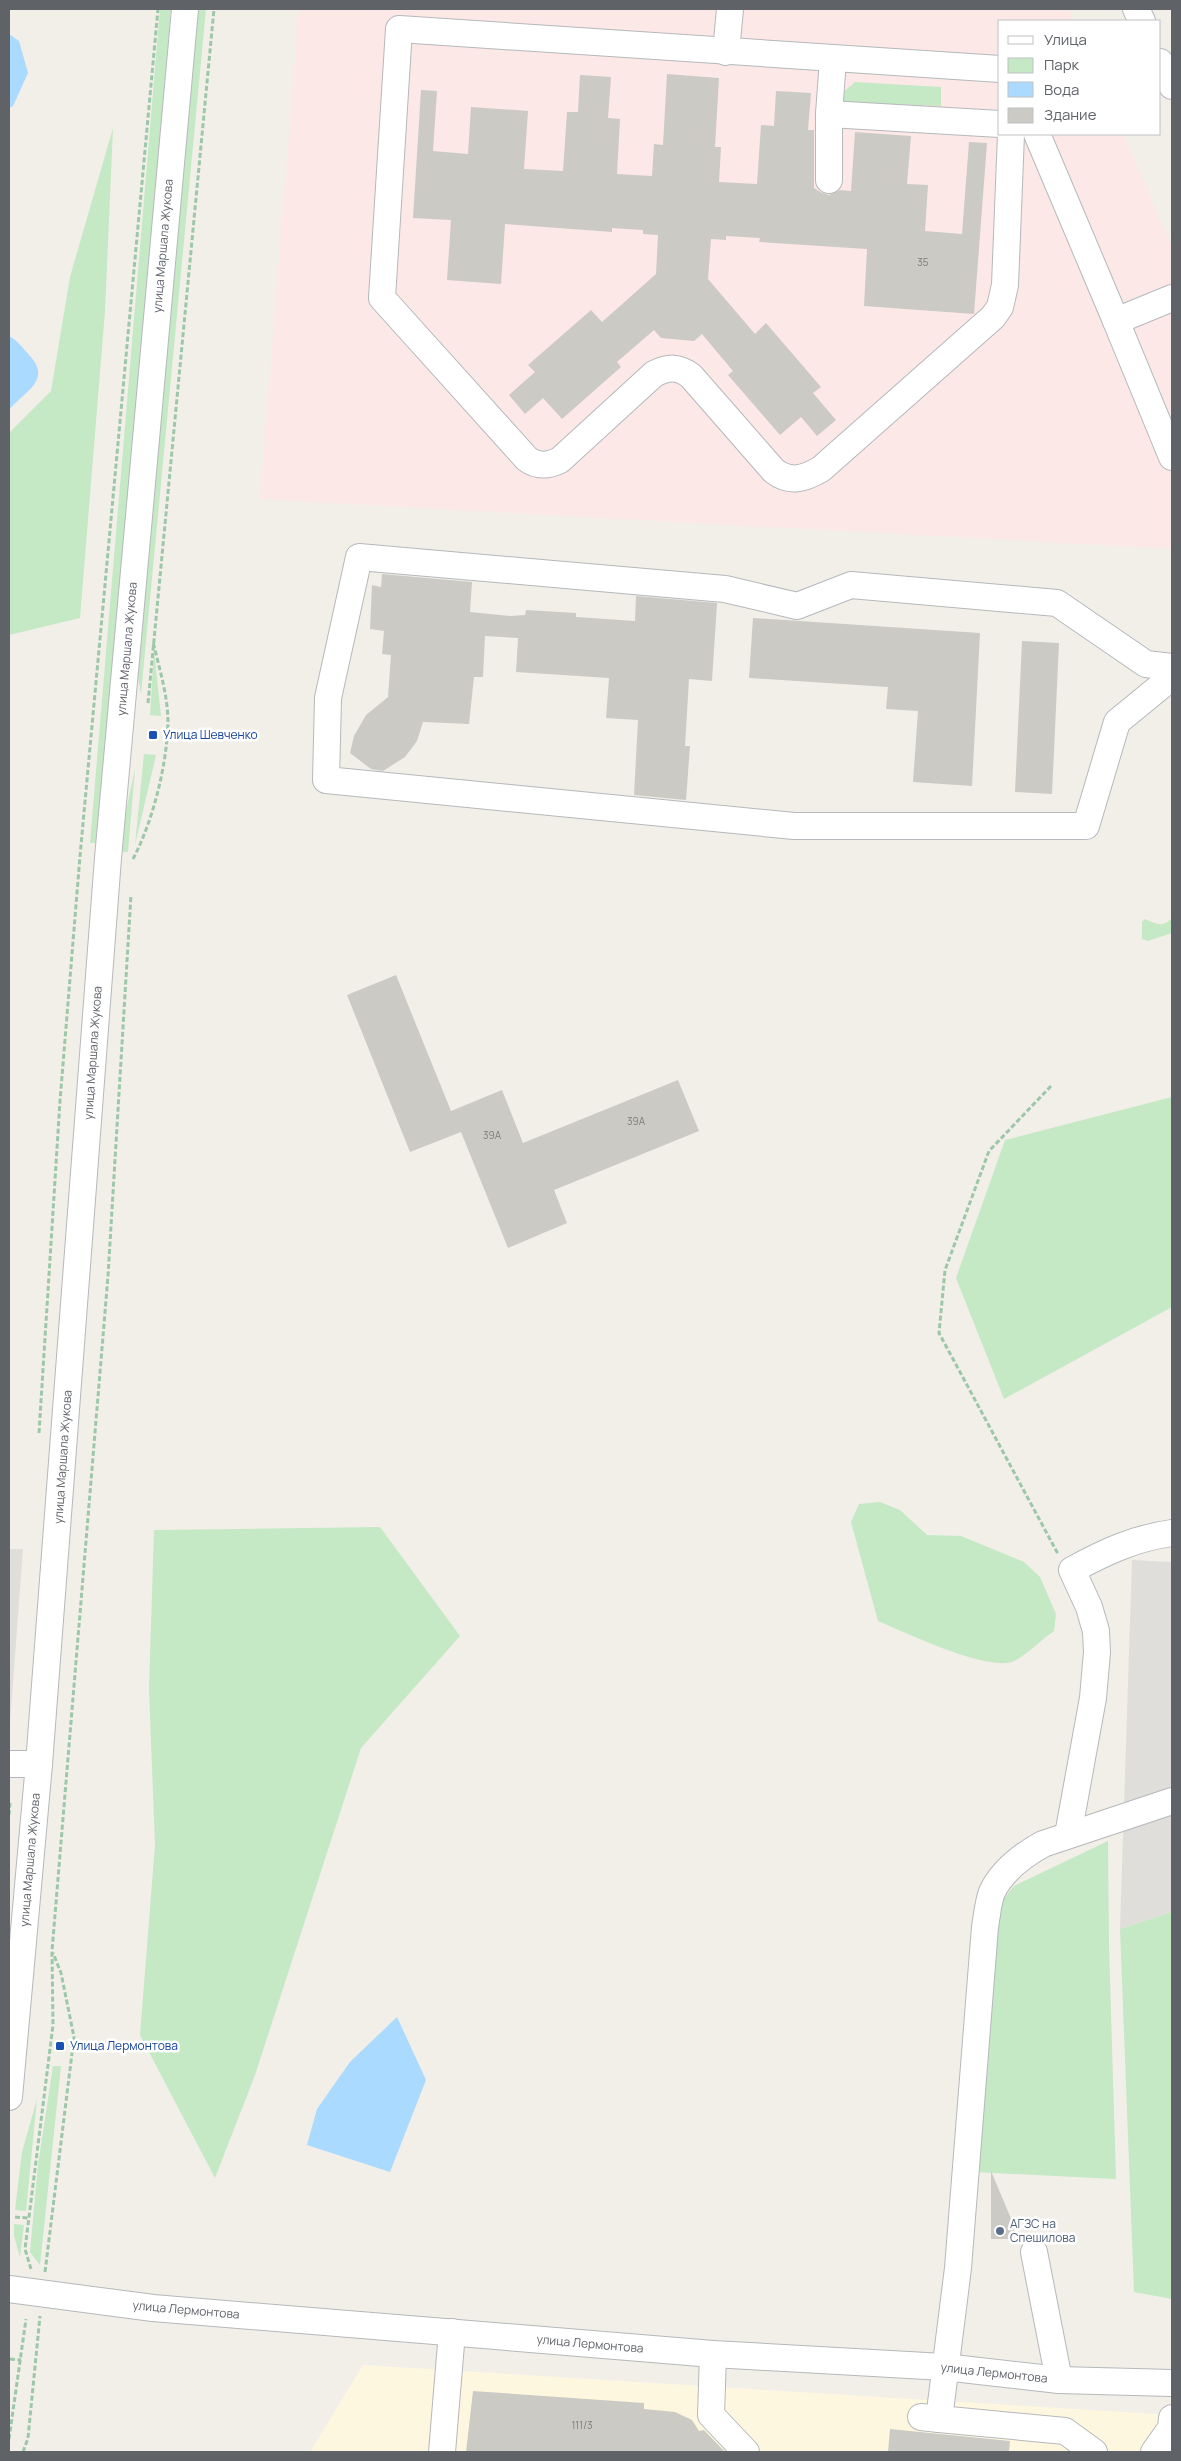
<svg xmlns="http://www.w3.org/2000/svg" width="1181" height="2461" font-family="Manrope,sans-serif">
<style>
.commercial{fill:#fef7e0}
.industrial{fill:#e0deda}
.medical{fill:#fce8e6}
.green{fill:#c5e8c5}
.water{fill:#aadaff}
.building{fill:#cccac5}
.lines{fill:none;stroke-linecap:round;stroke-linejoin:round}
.minor-casing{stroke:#b5b8bc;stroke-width:28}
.path{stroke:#9cc7a9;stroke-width:3;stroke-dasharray:5 2.5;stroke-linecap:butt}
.minor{stroke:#fff;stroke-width:26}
.transit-dot{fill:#1a4fb4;stroke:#fff;stroke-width:2}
.service-dot{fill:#5c6f8a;stroke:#fff;stroke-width:2}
.labels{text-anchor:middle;stroke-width:5;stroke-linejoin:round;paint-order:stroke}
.number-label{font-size:10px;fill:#7a7d7f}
.street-label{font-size:12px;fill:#5f6368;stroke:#fff}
.transit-label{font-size:12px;fill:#164399;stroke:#fff;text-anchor:start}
.service-label{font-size:12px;fill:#4e5e75;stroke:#fff;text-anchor:start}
</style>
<rect width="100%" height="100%" fill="#f1efe8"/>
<!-- commercial -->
<path class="commercial" d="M 363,2365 L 1172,2415 L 1172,2452 L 310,2452 Z"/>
<!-- industrial -->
<g class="industrial">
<path d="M 9,1549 L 23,1549 L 9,1736 Z"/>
<path d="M 1132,1560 L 1172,1562 L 1172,1912 L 1120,1929 Z"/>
</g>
<!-- medical -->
<path class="medical" d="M 299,9 L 1069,9 L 1074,21 L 1000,21 L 1000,134 L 1123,134 L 1172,247 L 1172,549 L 260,499 Z"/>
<!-- green -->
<g class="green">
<path d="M 160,9 L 171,9 L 99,843 L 90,843 Z"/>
<path d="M 197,9 L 206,9 L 141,694 L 136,667 Z"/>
<path d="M 855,82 L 941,87 L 941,106 L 839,102 L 841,94 Z"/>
<path d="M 113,128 L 105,311 L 80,618 L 9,635 L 9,433 L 51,391 L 70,277 Z"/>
<path d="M 154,650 L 161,716 L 150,715 Z"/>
<path d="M 144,754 L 156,755 L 135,845 Z"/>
<path d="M 135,769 L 128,852 L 117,852 Z"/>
<path d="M 1172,918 L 1172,933 L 1148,941 L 1142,939 L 1142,922 L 1145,919 C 1156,924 1163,928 1172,918 Z"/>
<path d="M 1172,1097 L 1172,1307 L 1004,1399 L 956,1278 L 1005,1140 Z"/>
<path d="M 880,1502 L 900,1510 L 927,1535 L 961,1536 L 1024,1562 L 1040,1577 L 1056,1614 L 1054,1631 C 1041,1640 1028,1654 1014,1661 C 990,1673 904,1632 878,1621 L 851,1522 L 859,1504 Z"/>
<path d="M 380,1527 L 460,1636 L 361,1748 L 255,2075 L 215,2178 L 140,2035 L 155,1845 L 149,1689 L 154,1530 Z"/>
<path d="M 1108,1841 L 1109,1947 L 1116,2179 L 975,2172 L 998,1906 L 1014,1886 Z"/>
<path d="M 1172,1912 L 1172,2299 L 1134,2292 L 1120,1929 Z"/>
<path d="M 53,2066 L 61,2066 L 40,2265 L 30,2252 L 38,2165 Z"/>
<path d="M 37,2099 L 26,2211 L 15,2210 L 22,2152 Z"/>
<path d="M 14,2224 L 24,2225 L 20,2257 L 14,2236 Z"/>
</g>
<!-- water -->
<g class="water">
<path d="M 9,34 L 19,41 L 28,73 L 13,106 L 9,108 Z"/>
<path d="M 9,336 C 17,340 23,348 29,355 C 53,380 24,392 9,410 Z"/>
<path d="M 397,2017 L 426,2080 L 390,2172 L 307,2145 L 317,2109 L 350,2062 Z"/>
</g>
<!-- building -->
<g class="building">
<path d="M 667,74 L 719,78 L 715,147 L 721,147 L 719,182 L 757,184 L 761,125 L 774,126 L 776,91 L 811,93 L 808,130 L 814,130 L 814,188 L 822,193 L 829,195 L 840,190 L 851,191 L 855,132 L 911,136 L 907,184 L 928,185 L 925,231 L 962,234 L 969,142 L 987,143 L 974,314 L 864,306 L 867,249 L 759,242 L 760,238 L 726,236 L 726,240 L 711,239 L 708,279 L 755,334 L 766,323 L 821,387 L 813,393 L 836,420 L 817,436 L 801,417 L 780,435 L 728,375 L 733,371 L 702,334 L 694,341 L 661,338 L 654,330 L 617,362 L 621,367 L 562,419 L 543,398 L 525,414 L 509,395 L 535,372 L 528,365 L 591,310 L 602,322 L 656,274 L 658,235 L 643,234 L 643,230 L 612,228 L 612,232 L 505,224 L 501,284 L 447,280 L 451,220 L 413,218 L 421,90 L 437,91 L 433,151 L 468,154 L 471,107 L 528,111 L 524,169 L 563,171 L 567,112 L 578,112 L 580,75 L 611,77 L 608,118 L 620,119 L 617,174 L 652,176 L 654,144 L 663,145 Z"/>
<path d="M 382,574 L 472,582 L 470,612 L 510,616 L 525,615 L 526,610 L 576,613 L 576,617 L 635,621 L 636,596 L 717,603 L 712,681 L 689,679 L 685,746 L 690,746 L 686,800 L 634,795 L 638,720 L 606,718 L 609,678 L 516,672 L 518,638 L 485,636 L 483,677 L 474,677 L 469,724 L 423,722 L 417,741 L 405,757 L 383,771 L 371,769 L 350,753 L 354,736 L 366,715 L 388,697 L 391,655 L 382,654 L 384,631 L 370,629 L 372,585 L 381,587 Z"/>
<path d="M 753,618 L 980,633 L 972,786 L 913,782 L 918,711 L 886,709 L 888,687 L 749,678 Z"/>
<path d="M 1022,641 L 1059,643 L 1052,794 L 1015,792 Z"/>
<path d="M 396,975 L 451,1111 L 502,1090 L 523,1143 L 678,1080 L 699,1131 L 554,1190 L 567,1223 L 508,1248 L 461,1132 L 410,1152 L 347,995 Z"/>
<path d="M 991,2171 L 1015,2228 L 1013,2236 L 1009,2239 L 991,2239 Z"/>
<path d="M 473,2391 L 644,2403 L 644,2409 L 675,2412 L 692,2420 L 699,2431 L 704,2430 L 725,2452 L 466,2452 Z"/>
<path d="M 890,2429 L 1010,2441 L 1009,2452 L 888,2452 Z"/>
</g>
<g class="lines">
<defs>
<g id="minor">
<path d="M 1136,9 L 1142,21"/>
<path d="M 726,52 L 730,9"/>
<path d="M 1160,62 L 1172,86"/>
<path d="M 1000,69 L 399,29 L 382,298 L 527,459 C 538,467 548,466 560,460 L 654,374 C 668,367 678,366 691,376 L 774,471 C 790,483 804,479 821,469 L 993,317 L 1000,307 L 1005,285 L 1011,134"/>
<path d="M 829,114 L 1000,124"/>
<path d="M 1037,134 L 1116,321 L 1172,298"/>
<path d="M 829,180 L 829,114 L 833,59"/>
<path d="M 1116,321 L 1172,457"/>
<path d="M 1172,667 L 1146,664 L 1057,603 L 851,585 L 797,606 L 725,589 L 359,557 L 328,698 L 326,780 L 794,826 L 1086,826 L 1117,722 L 1172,677"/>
<path d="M 9,1764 L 39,1764"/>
<path d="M 1068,1835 L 1093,1698 L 1097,1652 L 1096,1631 L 1089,1607 L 1072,1570 C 1105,1552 1135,1538 1172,1533"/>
<path d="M 9,2097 L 39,1764 L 108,858 L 185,9"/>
<path d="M 1034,2252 L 1059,2380"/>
<path d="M 9,2289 L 153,2308 L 713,2354 L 944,2367 L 1059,2380 L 1172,2383"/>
<path d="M 713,2354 L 711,2415 L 746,2452"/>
<path d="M 921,2417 L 939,2419 L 958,2268 L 985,1927 C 987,1916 988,1902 992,1892 C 1002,1871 1023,1855 1043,1844 L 1172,1801"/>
<path d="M 939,2419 L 1065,2431 L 1094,2452"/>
<path d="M 442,2452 L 452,2332"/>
<path d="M 1154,2452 L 1171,2428 L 1172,2418"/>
</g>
</defs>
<!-- minor casing -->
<use href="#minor" class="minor-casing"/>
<!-- path -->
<g class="path">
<path d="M 148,703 L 214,9"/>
<path d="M 133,859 C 153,821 167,765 168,722 C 168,696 159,667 153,642"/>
<path d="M 1051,1086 L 989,1151 L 945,1270 L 939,1333 L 1058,1554"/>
<path d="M 39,1433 L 60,1101 L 80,856 L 158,9"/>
<path d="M 9,1815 L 10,1803"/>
<path d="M 15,2217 L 28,2218"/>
<path d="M 31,2269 L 25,2249 L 53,2025 L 52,1951 L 108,1276 L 131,895"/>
<path d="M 45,2272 L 74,2037 L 61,1973 L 53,1953"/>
<path d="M 10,2359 L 21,2360"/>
<path d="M 9,2439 L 26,2319"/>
<path d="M 23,2452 L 28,2438 L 40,2316"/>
</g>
<!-- minor -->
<use href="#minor" class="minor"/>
</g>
<!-- markers -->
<g class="transit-dot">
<rect x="148" y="730" width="10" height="10" rx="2.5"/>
<rect x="55" y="2041" width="10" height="10" rx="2.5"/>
</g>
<circle class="service-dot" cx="1000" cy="2231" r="5"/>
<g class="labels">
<!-- number labels -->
<g class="number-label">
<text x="923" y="266">35</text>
<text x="636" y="1125">39А</text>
<text x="492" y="1139">39А</text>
<text x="582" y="2429">111/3</text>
</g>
<!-- street labels -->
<g class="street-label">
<text transform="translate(163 246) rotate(-85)" y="4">улица Маршала Жукова</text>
<text transform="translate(127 649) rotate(-85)" y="4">улица Маршала Жукова</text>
<text transform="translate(93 1053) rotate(-86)" y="4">улица Маршала Жукова</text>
<text transform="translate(63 1457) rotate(-86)" y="4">улица Маршала Жукова</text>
<text transform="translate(30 1860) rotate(-85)" y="4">улица Маршала Жукова</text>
<text transform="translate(186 2310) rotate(5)" y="4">улица Лермонтова</text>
<text transform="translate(590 2344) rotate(5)" y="4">улица Лермонтова</text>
<text transform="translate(994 2373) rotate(6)" y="4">улица Лермонтова</text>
</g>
<!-- transit labels -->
<g class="transit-label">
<text x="163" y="739">Улица Шевченко</text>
<text x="70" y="2050">Улица Лермонтова</text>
</g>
<!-- service labels -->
<g class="service-label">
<text x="1010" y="2228">АГЗС на<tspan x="1010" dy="14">Спешилова</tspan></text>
</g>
</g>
<!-- border -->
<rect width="1181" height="2461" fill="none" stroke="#5f6368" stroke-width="20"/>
<!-- legend -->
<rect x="998" y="20" width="162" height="115" fill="#ffffff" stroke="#bfc1c3"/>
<rect x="1008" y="36" width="25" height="8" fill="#ffffff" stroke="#bfc1c3"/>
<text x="1044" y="45" font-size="15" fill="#5f6368">Улица</text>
<rect x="1008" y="58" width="25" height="15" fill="#c5e8c5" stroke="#bfc1c3"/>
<text x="1044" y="70" font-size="15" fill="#5f6368">Парк</text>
<rect x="1008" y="82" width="25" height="15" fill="#aadaff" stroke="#bfc1c3"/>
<text x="1044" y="95" font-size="15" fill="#5f6368">Вода</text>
<rect x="1008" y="108" width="25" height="15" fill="#cccac5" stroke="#bfc1c3"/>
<text x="1044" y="120" font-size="15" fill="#5f6368">Здание</text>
</svg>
